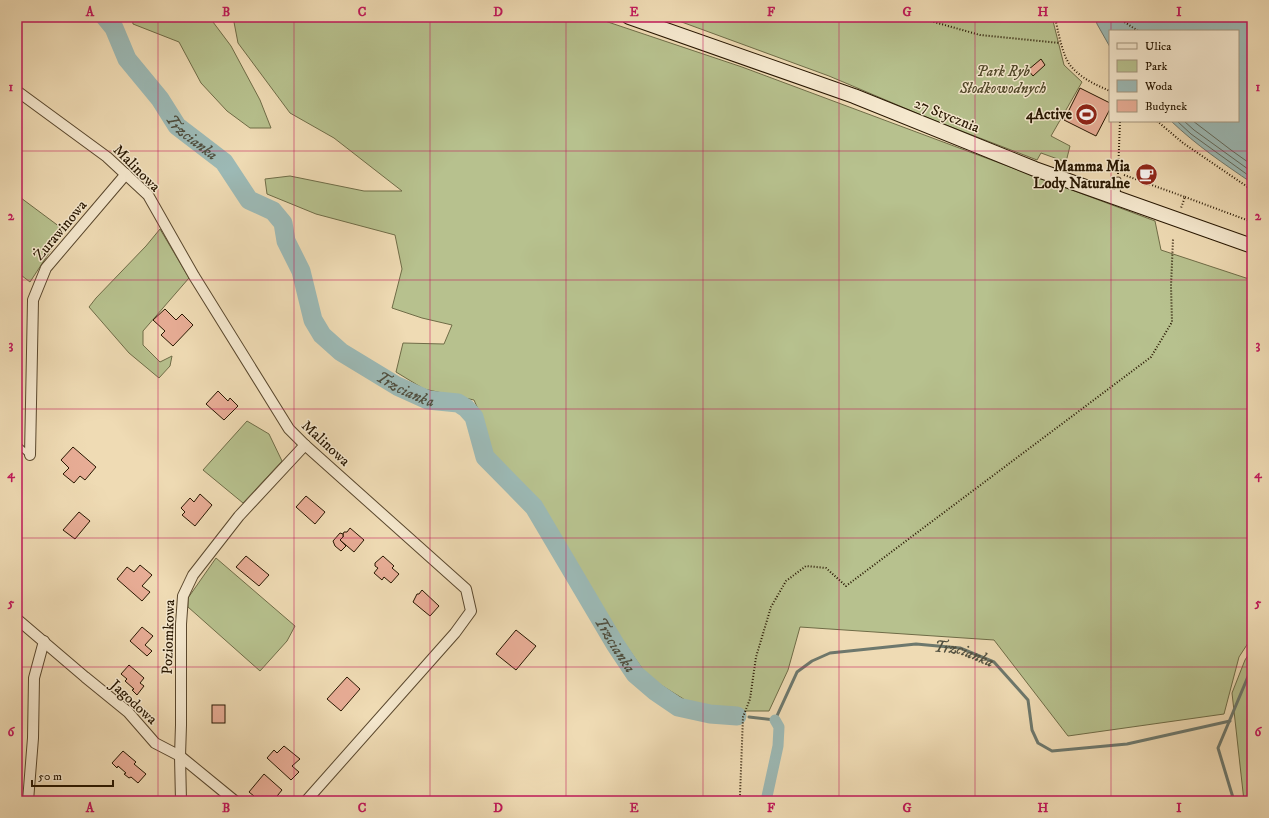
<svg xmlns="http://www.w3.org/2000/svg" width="1269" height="818" font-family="'IM FELL DW Pica',serif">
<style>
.green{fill:#b7c18e;stroke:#6f6c47}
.water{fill:#9cb9b5;stroke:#6d786d}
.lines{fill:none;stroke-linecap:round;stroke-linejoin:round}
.shore{stroke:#62685a;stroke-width:1}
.stream{stroke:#6d786d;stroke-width:3}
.canal{stroke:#9cb9b5;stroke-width:11}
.river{stroke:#9cb9b5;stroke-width:19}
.building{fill:#e8ad96;stroke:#271600}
.lane-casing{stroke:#59472d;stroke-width:7}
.street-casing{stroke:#59472d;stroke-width:12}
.secondary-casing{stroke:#271600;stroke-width:16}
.path{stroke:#271600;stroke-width:2;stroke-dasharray:1 2;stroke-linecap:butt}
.lane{stroke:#f5e8ce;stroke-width:5}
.street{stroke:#f5e8ce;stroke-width:10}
.secondary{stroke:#f5e8ce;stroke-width:14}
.grid{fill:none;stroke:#c2185b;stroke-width:1;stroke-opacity:0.55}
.labels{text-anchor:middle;stroke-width:3;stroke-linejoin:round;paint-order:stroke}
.park-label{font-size:15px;font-style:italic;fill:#52492b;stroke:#f5e8ce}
.poi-label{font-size:15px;font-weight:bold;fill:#271600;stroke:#f5e8ce;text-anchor:end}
.street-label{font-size:15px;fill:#271600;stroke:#f5e8ce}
.water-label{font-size:16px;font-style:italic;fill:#504f3f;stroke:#f5e8ce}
.neatline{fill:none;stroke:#c2185b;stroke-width:1.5}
.grid-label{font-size:13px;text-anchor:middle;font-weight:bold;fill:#c2185b}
</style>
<rect width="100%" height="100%" fill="#efdbb4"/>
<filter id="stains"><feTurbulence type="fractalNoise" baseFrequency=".005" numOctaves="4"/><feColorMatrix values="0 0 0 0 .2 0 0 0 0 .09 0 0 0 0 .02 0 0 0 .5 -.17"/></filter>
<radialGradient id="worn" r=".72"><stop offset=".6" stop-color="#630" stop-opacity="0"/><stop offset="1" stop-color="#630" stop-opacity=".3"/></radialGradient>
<!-- green -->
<g class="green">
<path d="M 132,17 L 210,18 L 231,46 L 260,100 L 271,128 L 250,128 L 227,111 L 201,83 L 179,42 L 133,24 Z"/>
<path d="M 233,17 L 593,17 L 742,67 L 1155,221 L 1161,250 L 1252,280 L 1252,637 L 1239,657 L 1224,714 L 1068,736 L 994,640 L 800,627 L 788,670 L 769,711 L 737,711 L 690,703 L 648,677 L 605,615 L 536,497 L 489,454 L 481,416 L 474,400 L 424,389 L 396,372 L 403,343 L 444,344 L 452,325 L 422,318 L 392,308 L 402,269 L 395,235 L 316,214 L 267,194 L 265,179 L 290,176 L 364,191 L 402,191 L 334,138 L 290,113 L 238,43 Z"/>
<path d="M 668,17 L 1052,17 L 1064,65 L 1082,82 L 1051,136 L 1070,146 L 1066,162 L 1041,153 L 1037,160 L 933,120 L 829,76 Z"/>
<path d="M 17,195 L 64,230 L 30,282 L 17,272 Z"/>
<path d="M 160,229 L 189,278 L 143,331 L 143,345 L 160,362 L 172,356 L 170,366 L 159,378 L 129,353 L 89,307 L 96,298 L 146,246 Z"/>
<path d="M 247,421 L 269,434 L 282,461 L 243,503 L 203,470 Z"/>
<path d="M 216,558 L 295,626 L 287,641 L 260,671 L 188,607 L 188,598 Z"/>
<path d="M 1252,649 L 1252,801 L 1244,801 L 1232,693 L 1245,660 Z"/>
</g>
<!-- water -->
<path class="water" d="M 1095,17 L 1252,17 L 1252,183 C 1224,164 1196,145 1171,121 L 1238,121 L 1238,31 L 1110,31 L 1110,47 L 1097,24 Z"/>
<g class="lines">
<!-- shore -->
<g class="shore">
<path d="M 1177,121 L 1191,134 L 1252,178"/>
<path d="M 1184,121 L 1194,130 L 1252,172"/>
<path d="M 1193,121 L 1231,150 L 1252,165"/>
</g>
<!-- stream -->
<g class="stream">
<path id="s1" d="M 749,717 L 775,720 L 797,672 L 812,661 L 830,653 L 916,644 L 960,648 L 994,662 L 1028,700 L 1032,730 L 1038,743 L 1052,751 L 1127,744 L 1230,721"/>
<path d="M 1234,801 L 1218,748 L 1252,667"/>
</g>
<!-- canal -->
<path class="canal" d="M 766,801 L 778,746 L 779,727 L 775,720"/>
<!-- river -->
<path class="river" id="s2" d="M 105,17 L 114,28 L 127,59 L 160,99 L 177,126 L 224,162 L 249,200 L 273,211 L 283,223 L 286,241 L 301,271 L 313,320 L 322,335 L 341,352 L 397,386 L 428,400 L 458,403 L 466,408 L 474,417 L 485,457 L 534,507 L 615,644 L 635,674 L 656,692 L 678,707 L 710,714 L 737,716"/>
</g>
<!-- building -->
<g class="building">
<path d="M 1041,59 L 1045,65 L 1033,76 L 1028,70 Z"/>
<path d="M 1080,88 L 1110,103 L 1110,109 L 1096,136 L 1064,120 Z"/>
<path d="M 165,309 L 176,320 L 182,314 L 193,325 L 173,346 L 161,335 L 165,331 L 153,320 Z"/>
<path d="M 218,391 L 228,401 L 230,398 L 238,406 L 224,420 L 206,404 Z"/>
<path d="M 73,447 L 96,467 L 85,480 L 80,476 L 74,483 L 63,474 L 69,468 L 61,460 Z"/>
<path d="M 200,494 L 212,505 L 195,526 L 182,515 L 185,512 L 181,508 L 190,498 L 194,502 Z"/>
<path d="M 306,496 L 325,512 L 315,524 L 296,507 Z"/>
<path d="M 79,512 L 90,521 L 75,539 L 63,530 Z"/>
<path d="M 350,528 L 364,540 L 354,552 L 340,540 L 343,537 L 343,534 L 344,532 L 347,532 Z"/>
<path d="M 340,533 L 343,534 L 343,537 L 340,540 L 346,546 L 341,551 L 335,546 L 333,541 Z"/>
<path d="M 246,556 L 269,575 L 259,586 L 236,567 Z"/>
<path d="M 383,556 L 394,566 L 392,568 L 399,574 L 391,583 L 384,577 L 382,580 L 374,573 L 378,568 L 375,566 L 375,563 Z"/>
<path d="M 140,565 L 152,575 L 142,586 L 150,592 L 142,601 L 117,579 L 127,567 L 134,572 Z"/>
<path d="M 422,590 L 439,606 L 430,616 L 413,602 L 417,594 L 419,594 Z"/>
<path d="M 142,627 L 153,636 L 145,645 L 152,651 L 147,656 L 130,641 Z"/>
<path d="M 516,630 L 536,646 L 516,670 L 496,654 Z"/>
<path d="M 129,665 L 144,678 L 140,683 L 144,686 L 137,695 L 132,690 L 134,689 L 125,681 L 127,679 L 121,674 Z"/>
<path d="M 347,677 L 360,689 L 341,711 L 327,699 Z"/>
<rect x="212" y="705" width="13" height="18"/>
<path d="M 284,746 L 300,759 L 292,766 L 299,772 L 291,780 L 267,758 L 274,750 L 277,753 Z"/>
<path d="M 123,751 L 136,762 L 134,764 L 146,774 L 138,783 L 131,777 L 129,778 L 124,774 L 126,773 L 118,766 L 117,768 L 112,763 Z"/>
<path d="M 264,774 L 282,790 L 273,801 L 260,801 L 249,792 Z"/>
</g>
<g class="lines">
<defs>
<g id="lane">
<path d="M 1117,197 L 1118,180"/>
<path d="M 17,444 L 29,455"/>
</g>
<g id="street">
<path d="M 17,91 L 107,157 L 148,195 L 194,276 L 289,429 L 305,445 L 466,589 L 471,611 L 455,633 L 306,801"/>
<path d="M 30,455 L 33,300 L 46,268 L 126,174"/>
<path d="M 17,619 L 85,677 L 128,712 L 155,743 L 180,756 L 235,801"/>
<path d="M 28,801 L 33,738 L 34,678 L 44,641"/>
<path d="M 181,801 L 180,756 L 181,725 L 181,624 L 183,596 L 193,575 L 239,516 L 305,445"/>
</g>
<path id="secondary" d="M 629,17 L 854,96 L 1035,169 L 1252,246"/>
</defs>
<!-- lane casing -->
<use href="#lane" class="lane-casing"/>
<!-- street casing -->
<use href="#street" class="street-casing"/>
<!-- secondary casing -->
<use href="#secondary" class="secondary-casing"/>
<!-- path -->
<g class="path">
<path d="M 910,17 L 927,20 L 980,35 L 1060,43"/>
<path d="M 1055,17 C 1058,31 1062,54 1070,65 C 1080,78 1096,85 1110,91"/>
<path d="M 1117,17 L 1138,31"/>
<path d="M 1157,121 L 1183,143 L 1252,190"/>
<path d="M 1118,174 L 1120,121"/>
<path d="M 1124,175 L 1185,197 L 1181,208"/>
<path d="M 1185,197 L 1252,222"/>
<path d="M 738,801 L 740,795 L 743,717 L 750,699 L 756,657 L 771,607 L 786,581 L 806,566 L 826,568 L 846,586 L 1151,357 L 1172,322 L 1171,286 L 1173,239"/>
</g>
<!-- lane -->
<use href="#lane" class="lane"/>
<!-- street -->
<use href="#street" class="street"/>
<!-- secondary -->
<use href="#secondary" class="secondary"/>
</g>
<!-- grid -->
<path class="grid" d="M 158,17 L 158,801M 294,17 L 294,801M 430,17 L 430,801M 566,17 L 566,801M 703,17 L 703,801M 839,17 L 839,801M 975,17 L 975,801M 1111,17 L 1111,31M 1111,121 L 1111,801M 17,151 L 1252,151M 17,280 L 1252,280M 17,409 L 1252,409M 17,538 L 1252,538M 17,667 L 1252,667"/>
<!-- icons -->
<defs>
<symbol id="stadium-disc" viewBox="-11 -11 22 22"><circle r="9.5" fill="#8f2418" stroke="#f5e8ce"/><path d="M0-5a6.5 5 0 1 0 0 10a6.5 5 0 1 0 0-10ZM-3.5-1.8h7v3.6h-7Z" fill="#fff"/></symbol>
<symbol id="cafe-disc" viewBox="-11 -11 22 22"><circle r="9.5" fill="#8f2418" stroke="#f5e8ce"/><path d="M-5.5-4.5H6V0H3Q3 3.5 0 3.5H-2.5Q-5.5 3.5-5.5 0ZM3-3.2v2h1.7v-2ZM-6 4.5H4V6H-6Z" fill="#fff"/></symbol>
</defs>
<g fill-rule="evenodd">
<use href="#stadium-disc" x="1074" y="102" width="25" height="25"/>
<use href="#cafe-disc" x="1134" y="162" width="25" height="25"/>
</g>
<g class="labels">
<!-- park labels -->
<g class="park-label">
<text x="1003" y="76">Park Ryb<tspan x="1003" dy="17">Słodkowodnych</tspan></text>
</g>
<!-- poi labels -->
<g class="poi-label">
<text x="1072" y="119">4Active</text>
<text x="1130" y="171">Mamma Mia<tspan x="1130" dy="17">Lody Naturalne</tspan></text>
</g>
<!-- street labels -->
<g class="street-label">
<text transform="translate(947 115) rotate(22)" y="5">27 Stycznia</text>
<text transform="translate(137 168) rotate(45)" y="5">Malinowa</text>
<text transform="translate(60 230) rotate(-50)" y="5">Żurawinowa</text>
<text transform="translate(326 443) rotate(43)" y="5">Malinowa</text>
<text transform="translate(168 637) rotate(-88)" y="5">Poziomkowa</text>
<text transform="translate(134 702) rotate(43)" y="5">Jagodowa</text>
</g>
<!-- water labels -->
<g class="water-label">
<text dy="6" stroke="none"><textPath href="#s2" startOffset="150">Trzcianka</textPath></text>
<text dy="6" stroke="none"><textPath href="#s2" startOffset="498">Trzcianka</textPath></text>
<text dy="6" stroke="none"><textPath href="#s2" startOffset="846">Trzcianka</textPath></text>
<text dy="6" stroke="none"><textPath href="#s1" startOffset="253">Trzcianka</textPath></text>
</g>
</g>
<!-- margin -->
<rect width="1269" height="818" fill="none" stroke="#efdbb4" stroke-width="44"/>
<!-- legend -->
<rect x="1109" y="30" width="130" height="92" fill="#f5e8ce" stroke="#a3947c"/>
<rect x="1117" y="43" width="20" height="6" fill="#f5e8ce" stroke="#a3947c"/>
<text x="1145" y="50" font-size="12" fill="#271600">Ulica</text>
<rect x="1117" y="60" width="20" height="12" fill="#b7c18e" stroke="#a3947c"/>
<text x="1145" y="70" font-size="12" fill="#271600">Park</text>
<rect x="1117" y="80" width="20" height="12" fill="#9cb9b5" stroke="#a3947c"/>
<text x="1145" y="90" font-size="12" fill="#271600">Woda</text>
<rect x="1117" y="100" width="20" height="12" fill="#e8ad96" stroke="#a3947c"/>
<text x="1145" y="110" font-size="12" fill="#271600">Budynek</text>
<!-- scale -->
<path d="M32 780v6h81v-6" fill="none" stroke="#271600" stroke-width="2"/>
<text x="38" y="780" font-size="12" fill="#271600" stroke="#f5e8ce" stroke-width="3" paint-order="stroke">50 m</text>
<rect x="22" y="22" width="1225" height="774" class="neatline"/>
<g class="grid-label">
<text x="90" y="16">A</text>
<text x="226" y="16">B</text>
<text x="362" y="16">C</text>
<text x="498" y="16">D</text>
<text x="634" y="16">E</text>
<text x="771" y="16">F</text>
<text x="907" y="16">G</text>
<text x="1043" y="16">H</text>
<text x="1179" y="16">I</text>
<text x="11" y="91">1</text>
<text x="1258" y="91">1</text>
<text x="11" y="220">2</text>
<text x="1258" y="220">2</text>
<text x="11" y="349">3</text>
<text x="1258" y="349">3</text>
<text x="11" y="478">4</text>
<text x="1258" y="478">4</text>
<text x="11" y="607">5</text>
<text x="1258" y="607">5</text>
<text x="11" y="736">6</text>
<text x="1258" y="736">6</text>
<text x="90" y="812">A</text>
<text x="226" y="812">B</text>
<text x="362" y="812">C</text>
<text x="498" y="812">D</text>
<text x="634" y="812">E</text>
<text x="771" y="812">F</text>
<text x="907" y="812">G</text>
<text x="1043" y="812">H</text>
<text x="1179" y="812">I</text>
</g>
<rect width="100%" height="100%" filter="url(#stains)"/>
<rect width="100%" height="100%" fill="url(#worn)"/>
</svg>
